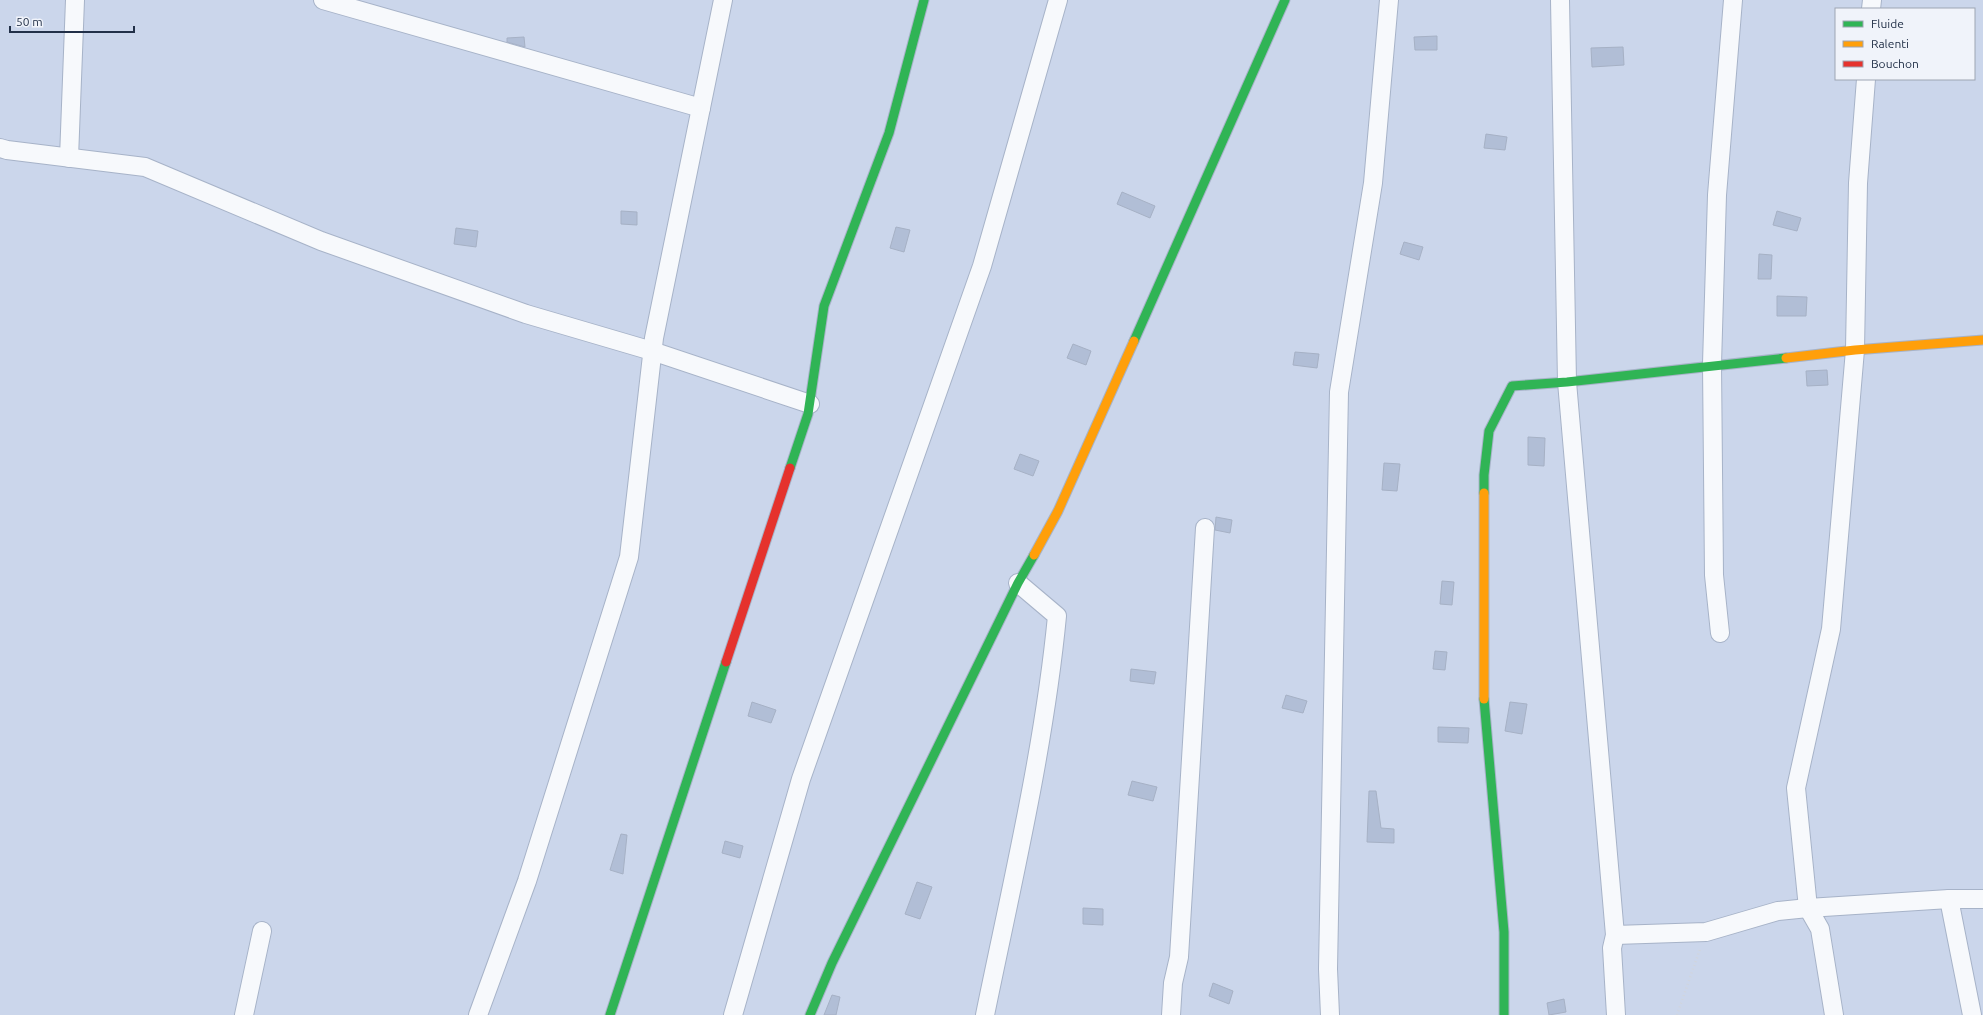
<svg xmlns="http://www.w3.org/2000/svg" width="1983" height="1015" font-family="Ubuntu,sans-serif">
<style>
.building{fill:#b1bed6;stroke:#a6b1c5}
.lines{fill:none;stroke-linecap:round;stroke-linejoin:round}
.street-casing{stroke:#a7b3c8;stroke-width:20}
.fast-casing{stroke:#a7b3c8;stroke-width:11}
.slow-casing{stroke:#a7b3c8;stroke-width:11}
.jam-casing{stroke:#a7b3c8;stroke-width:11}
.path{stroke:#d1d5dd;stroke-width:2.5;stroke-dasharray:1 3;stroke-linecap:butt}
.street{stroke:#f7f9fc;stroke-width:18}
.fast{stroke:#30b455;stroke-width:9}
.slow{stroke:#ff9f0a;stroke-width:9}
.jam{stroke:#e5322d;stroke-width:9}
</style>
<rect width="100%" height="100%" fill="#cbd6eb"/>
<!-- building -->
<g class="building">
<path d="M 1437,36 L 1437,50 L 1415,50 L 1414,37 Z"/>
<path d="M 524,37 L 525,47 L 507,42 L 507,38 Z"/>
<path d="M 1623,47 L 1624,65 L 1592,67 L 1591,48 Z"/>
<path d="M 1486,134 L 1507,137 L 1505,150 L 1484,148 Z"/>
<path d="M 1122,192 L 1155,206 L 1150,218 L 1117,204 Z"/>
<path d="M 621,211 L 637,212 L 637,225 L 621,224 Z"/>
<path d="M 1777,211 L 1801,218 L 1797,231 L 1773,225 Z"/>
<path d="M 896,227 L 910,230 L 904,252 L 890,248 Z"/>
<path d="M 456,228 L 478,231 L 476,247 L 454,244 Z"/>
<path d="M 1404,242 L 1423,247 L 1419,260 L 1400,254 Z"/>
<path d="M 1759,254 L 1772,255 L 1771,279 L 1758,279 Z"/>
<path d="M 1777,296 L 1807,297 L 1806,316 L 1777,316 Z"/>
<path d="M 1073,344 L 1091,351 L 1086,365 L 1067,358 Z"/>
<path d="M 1295,352 L 1319,354 L 1317,368 L 1293,365 Z"/>
<path d="M 1827,370 L 1828,385 L 1807,386 L 1806,371 Z"/>
<path d="M 1528,437 L 1545,438 L 1544,466 L 1528,465 Z"/>
<path d="M 1020,454 L 1039,461 L 1033,476 L 1014,469 Z"/>
<path d="M 1384,463 L 1400,464 L 1397,491 L 1382,490 Z"/>
<path d="M 1216,517 L 1232,520 L 1230,533 L 1215,530 Z"/>
<path d="M 1442,581 L 1454,582 L 1452,605 L 1440,604 Z"/>
<path d="M 1435,651 L 1447,652 L 1445,670 L 1433,669 Z"/>
<path d="M 1131,669 L 1156,672 L 1154,684 L 1130,681 Z"/>
<path d="M 1286,695 L 1307,701 L 1303,713 L 1282,708 Z"/>
<path d="M 752,702 L 776,710 L 771,723 L 748,716 Z"/>
<path d="M 1510,702 L 1527,704 L 1522,734 L 1505,731 Z"/>
<path d="M 1438,727 L 1469,728 L 1468,743 L 1438,742 Z"/>
<path d="M 1132,781 L 1157,787 L 1153,801 L 1128,795 Z"/>
<path d="M 1369,791 L 1376,791 L 1381,828 L 1394,829 L 1394,843 L 1367,842 Z"/>
<path d="M 621,834 L 627,835 L 623,874 L 610,870 Z"/>
<path d="M 725,841 L 743,846 L 740,858 L 722,853 Z"/>
<path d="M 917,882 L 932,887 L 920,919 L 905,914 Z"/>
<path d="M 1083,908 L 1103,909 L 1103,925 L 1083,924 Z"/>
<path d="M 1213,983 L 1233,991 L 1229,1004 L 1209,996 Z"/>
<path d="M 832,995 L 840,997 L 836,1015 L 824,1015 Z"/>
<path d="M 1564,999 L 1566,1012 L 1549,1015 L 1547,1003 Z"/>
</g>
<g class="lines">
<defs>
<g id="street">
<path d="M 323,0 L 701,108"/>
<path d="M 1560,0 L 1567,382 L 1615,935 L 1612,948 L 1616,1015"/>
<path d="M 1871,9 L 1872,0"/>
<path d="M 0,148 L 7,150 L 145,167 L 321,241 L 526,314 L 652,351 L 810,404"/>
<path d="M 69,158 L 75,0"/>
<path d="M 1720,633 L 1714,575 L 1712,364 L 1717,195 L 1733,0"/>
<path d="M 1949,899 L 1972,1015"/>
<path d="M 1615,935 L 1706,932 L 1778,911 L 1808,908 L 1949,899 L 1983,899"/>
<path d="M 244,1015 L 262,931"/>
<path d="M 478,1015 L 527,881 L 629,557 L 654,338 L 723,0"/>
<path d="M 733,1015 L 801,779 L 982,266 L 1058,0"/>
<path d="M 985,1015 C 1012,883 1044,750 1057,616 L 1018,583"/>
<path d="M 1171,1015 L 1173,983 L 1179,957 L 1205,528"/>
<path d="M 1330,1015 L 1328,969 L 1339,392 L 1373,183 L 1389,0"/>
<path d="M 1834,1015 L 1820,929 L 1808,908 L 1796,788 L 1831,629 L 1855,350 L 1858,183 L 1866,79"/>
</g>
<g id="fast">
<path d="M 1134,341 L 1285,0"/>
<path d="M 790,468 L 808,414 L 824,306 L 889,133 L 924,0"/>
<path d="M 1484,493 L 1484,475 L 1489,431 L 1512,386 L 1567,382 L 1786,358"/>
<path d="M 1484,699 L 1504,932 L 1504,1015"/>
<path d="M 610,1015 L 726,662"/>
<path d="M 810,1015 L 832,963 L 1018,583 L 1034,555"/>
</g>
<g id="slow">
<path d="M 1786,358 L 1855,350 L 1983,340"/>
<path d="M 1484,493 L 1484,699"/>
<path d="M 1034,555 L 1058,511 L 1134,341"/>
</g>
<path id="jam" d="M 726,662 L 790,468"/>
</defs>
<!-- street casing -->
<use href="#street" class="street-casing"/>
<!-- fast casing -->
<use href="#fast" class="fast-casing"/>
<!-- slow casing -->
<use href="#slow" class="slow-casing"/>
<!-- jam casing -->
<use href="#jam" class="jam-casing"/>
<!-- path -->
<path class="path" d="M 1677,1015 L 1700,949"/>
<!-- street -->
<use href="#street" class="street"/>
<!-- fast -->
<use href="#fast" class="fast"/>
<!-- slow -->
<use href="#slow" class="slow"/>
<!-- jam -->
<use href="#jam" class="jam"/>
</g>
<!-- legend -->
<rect x="1835" y="8" width="140" height="72" fill="#f0f3fa" stroke="#9ea5b3"/>
<rect x="1843" y="21" width="20" height="6" fill="#30b455" stroke="#9ea5b3"/>
<text x="1871" y="28" font-size="12" fill="#223048">Fluide</text>
<rect x="1843" y="41" width="20" height="6" fill="#ff9f0a" stroke="#9ea5b3"/>
<text x="1871" y="48" font-size="12" fill="#223048">Ralenti</text>
<rect x="1843" y="61" width="20" height="6" fill="#e5322d" stroke="#9ea5b3"/>
<text x="1871" y="68" font-size="12" fill="#223048">Bouchon</text>
<!-- scale -->
<path d="M10 26v6h124v-6" fill="none" stroke="#223048" stroke-width="2"/>
<text x="16" y="26" font-size="12" fill="#223048" stroke="#f0f3fa" stroke-width="3" paint-order="stroke">50 m</text>
</svg>
